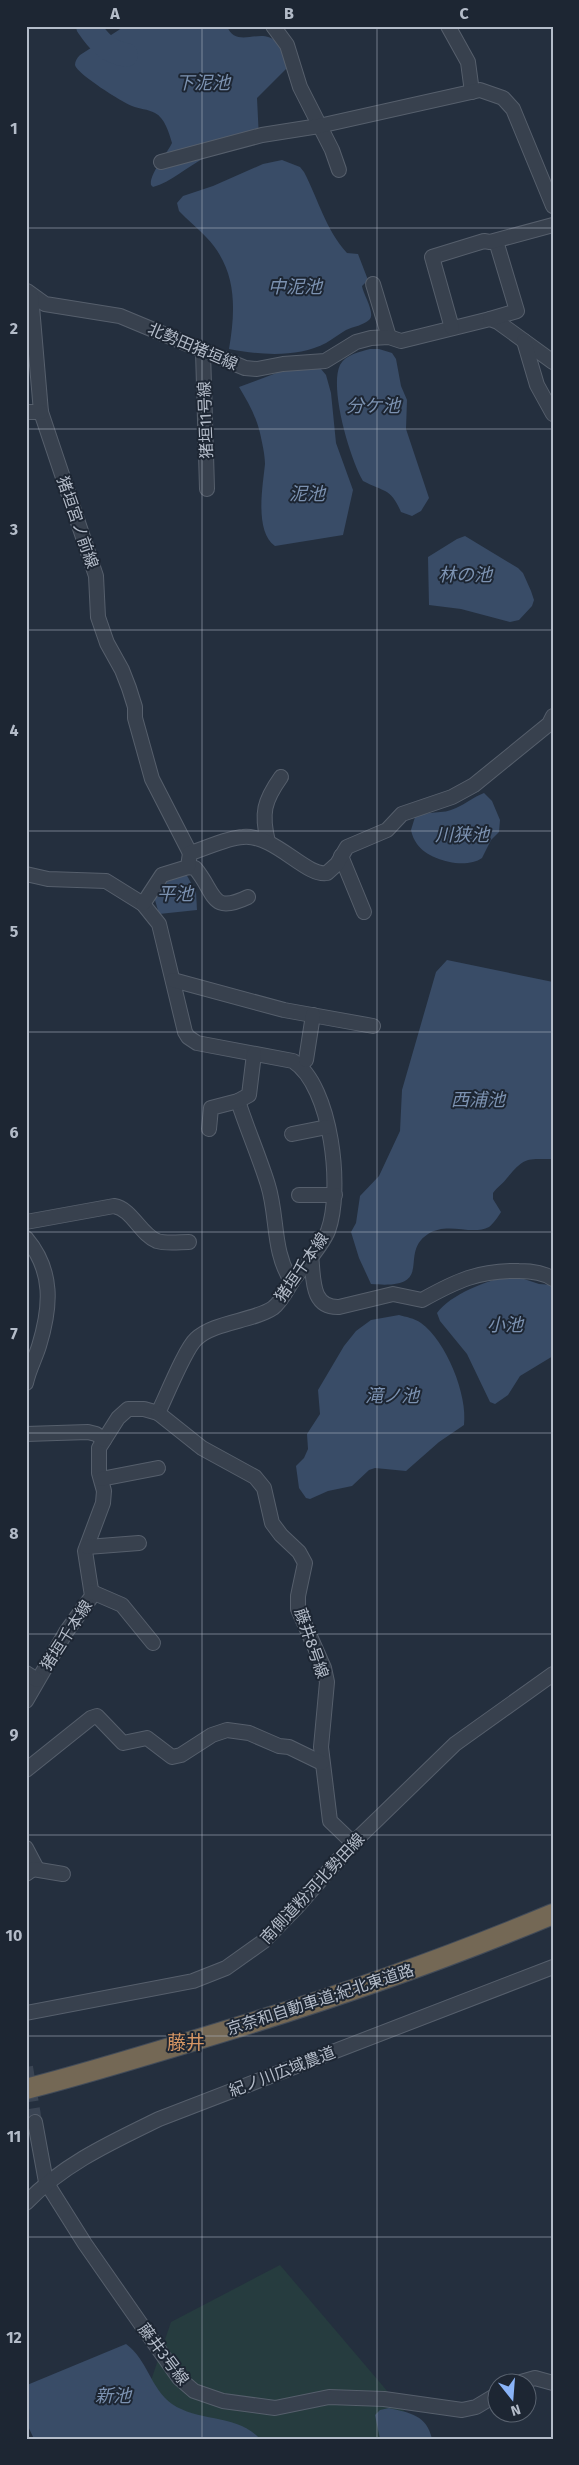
<svg xmlns="http://www.w3.org/2000/svg" width="579" height="2465" font-family="'Fira Sans','Noto Sans JP',sans-serif">
<style>
.green{fill:#263c3f}
.water{fill:#394c67}
.lines{fill:none;stroke-linecap:round;stroke-linejoin:round}
.river{stroke:#394c67;stroke-width:24}
.minor-tunnel{stroke:#3a4453;stroke-width:14;stroke-dasharray:14 7;stroke-linecap:butt}
.minor-casing{stroke:#565f6c;stroke-width:16}
.highway-casing{stroke:#434c59;stroke-width:22}
.minor{stroke:#38414e;stroke-width:14}
.highway{stroke:#746855;stroke-width:20}
.grid{fill:none;stroke:#b4bcc9;stroke-width:1;stroke-opacity:0.55}
.labels{text-anchor:middle;stroke-width:4;stroke-linejoin:round;paint-order:stroke}
.street-label{font-size:16px;fill:#b4bcc9;stroke:#1d2633}
.water-label{font-size:18px;font-style:italic;fill:#7c92b1;stroke:#1d2633}
.quarter-label{font-size:19px;fill:#d59563;stroke:#1d2633}
.neatline{fill:none;stroke:#b4bcc9;stroke-width:2}
.grid-label{font-size:16px;text-anchor:middle;font-weight:bold;fill:#b4bcc9}
</style>
<rect width="100%" height="100%" fill="#242f3e"/>
<!-- green -->
<path class="green" d="M 280,2265 L 428,2439 L 131,2439 L 171,2322 Z"/>
<!-- water -->
<g class="water">
<path d="M 125,26 L 227,26 C 236,50 262,26 276,42 C 282,47 284,61 287,68 L 257,98 L 259,139 C 240,144 221,149 204,158 C 187,167 171,182 153,187 L 151,185 C 149,174 167,154 172,143 C 169,133 165,118 155,113 C 148,109 139,109 132,106 C 122,102 77,74 75,65 C 75,61 77,58 80,55 Z"/>
<path d="M 282,160 L 300,167 L 304,172 C 318,199 326,230 347,253 L 358,254 L 368,280 L 362,286 C 363,294 375,312 370,319 C 365,325 352,327 346,330 C 339,334 333,339 326,343 C 298,358 259,355 229,349 C 236,308 237,269 206,237 C 198,228 187,220 179,211 L 177,203 L 183,196 L 213,186 L 263,164 Z"/>
<path d="M 370,349 L 379,349 L 392,353 L 396,359 L 401,386 L 407,400 L 406,429 L 429,498 L 421,511 L 412,516 L 401,512 C 391,488 384,492 363,481 C 350,459 329,388 340,365 C 346,354 360,352 370,349 Z"/>
<path d="M 313,368 L 321,369 L 326,375 L 331,393 L 336,443 L 353,490 L 343,535 L 275,546 C 254,531 263,485 265,464 C 265,455 262,442 260,433 C 256,416 248,402 239,387 L 279,372 Z"/>
<path d="M 465,536 L 518,568 L 523,573 L 531,591 L 534,600 L 532,606 L 519,620 L 510,622 L 461,609 L 429,605 L 428,557 L 457,539 Z"/>
<path d="M 484,793 L 492,801 L 500,820 L 499,832 L 491,840 L 482,858 C 465,870 428,860 417,844 C 414,840 412,835 411,830 L 415,817 C 427,810 443,815 456,808 C 466,804 473,797 484,793 Z"/>
<path d="M 185,872 L 196,892 L 197,910 L 159,914 L 155,900 L 158,884 Z"/>
<path d="M 447,960 L 553,982 L 553,1159 C 525,1159 525,1157 507,1178 C 503,1184 497,1187 493,1193 L 493,1199 L 501,1212 C 498,1217 493,1224 489,1227 C 471,1236 448,1221 428,1234 C 397,1254 438,1290 371,1284 L 359,1258 L 351,1232 L 356,1223 L 360,1196 L 379,1176 L 400,1131 L 402,1090 L 436,972 Z"/>
<path d="M 512,1275 L 539,1284 L 553,1285 L 553,1356 L 520,1376 L 508,1395 L 495,1404 L 490,1402 L 467,1354 L 440,1321 L 437,1313 C 450,1294 491,1279 512,1275 Z"/>
<path d="M 399,1315 C 406,1317 414,1318 421,1323 C 446,1341 468,1395 464,1425 L 439,1442 L 406,1471 L 375,1468 L 369,1470 L 352,1486 L 328,1491 L 310,1499 L 306,1498 L 299,1488 L 296,1466 L 304,1458 L 308,1449 L 307,1434 L 320,1414 L 318,1390 L 344,1346 L 356,1331 L 371,1320 Z"/>
<path d="M 126,2344 C 147,2359 151,2389 172,2404 C 198,2422 238,2414 260,2439 L 34,2439 L 26,2422 L 27,2385 Z"/>
<path d="M 389,2408 C 410,2413 427,2415 432,2439 L 380,2439 L 375,2415 L 380,2410 Z"/>
</g>
<g class="lines">
<!-- river -->
<path class="river" d="M 88,26 C 98,41 108,52 126,55"/>
<!-- minor-tunnel -->
<path class="minor-tunnel" d="M 26,2067 L 35,2122"/>
<defs>
<g id="minor">
<path d="M 273,26 L 287,45 L 300,87 L 332,150 L 339,170"/>
<path d="M 448,26 L 468,62 L 472,92"/>
<path d="M 161,162 L 262,135 L 319,126 L 480,90 L 503,98 L 513,109 L 553,206"/>
<path d="M 373,284 L 389,337"/>
<path d="M 27,291 L 45,304 L 120,316 L 245,368 L 257,369 L 283,364 L 325,361 L 356,342 L 371,338 L 389,337 L 401,341 L 490,319 L 498,322 L 553,362"/>
<path d="M 31,295 L 41,412 L 96,576 L 98,617 L 107,643 L 122,670 L 129,688 L 135,707 L 135,718 L 152,779 L 190,853"/>
<path d="M 490,319 L 517,311 L 496,241"/>
<path d="M 452,328 L 432,257 L 484,241 L 490,242 L 553,225"/>
<path d="M 524,341 L 537,385 L 553,414"/>
<path d="M 203,351 L 207,489"/>
<path d="M 26,412 L 41,412"/>
<path d="M 268,842 C 261,813 264,801 281,777"/>
<path d="M 341,856 L 364,912"/>
<path d="M 188,867 L 195,868 C 216,893 210,915 248,897"/>
<path d="M 26,874 L 48,879 L 106,881 L 143,904 L 159,924 L 185,1032 L 188,1037 L 197,1043 L 293,1061 C 332,1086 343,1190 328,1231 C 322,1246 303,1267 293,1280 C 288,1288 281,1302 273,1308 C 254,1321 213,1322 196,1339 C 185,1349 166,1397 158,1413 L 144,1409 L 128,1409 L 118,1418 L 99,1448 L 99,1473 L 104,1491 L 103,1503 L 85,1551 L 92,1596 L 66,1632 L 26,1701"/>
<path d="M 143,904 L 162,875 L 188,867 L 190,853 C 207,848 226,838 243,837 C 275,834 306,877 327,873 L 337,864 L 347,847 L 387,830 L 402,814 L 452,797 L 474,785 L 549,724 L 553,716"/>
<path d="M 173,980 L 284,1010 L 373,1026"/>
<path d="M 306,1060 L 313,1015"/>
<path d="M 238,1101 C 247,1129 259,1156 268,1185 C 278,1217 272,1252 292,1282"/>
<path d="M 209,1129 L 211,1108 L 238,1101 L 249,1095 L 254,1054"/>
<path d="M 292,1134 L 327,1127"/>
<path d="M 299,1195 L 335,1195"/>
<path d="M 26,1222 L 114,1206 C 132,1209 140,1234 157,1241 C 166,1244 180,1242 189,1242"/>
<path d="M 26,1238 C 54,1271 51,1307 39,1346 C 35,1359 29,1369 26,1383"/>
<path d="M 311,1256 C 314,1277 310,1308 339,1307 L 393,1294 L 422,1300 C 456,1281 479,1270 519,1271 C 531,1271 543,1272 553,1279"/>
<path d="M 158,1413 L 202,1448 L 255,1477 L 264,1488 L 272,1523 L 281,1535 L 299,1552 L 305,1563 L 298,1596 L 298,1609 L 324,1668 L 327,1682 L 321,1747 L 330,1821 L 353,1843"/>
<path d="M 26,1434 L 88,1432 L 96,1434 L 104,1440"/>
<path d="M 101,1479 L 158,1468"/>
<path d="M 87,1547 L 139,1543"/>
<path d="M 92,1592 L 122,1605 L 153,1643"/>
<path d="M 26,1673 L 37,1680"/>
<path d="M 26,1770 L 91,1718 L 97,1716 L 123,1743 L 147,1738 L 172,1757 L 181,1755 L 212,1735 L 227,1730 L 249,1733 L 279,1746 L 289,1747 L 322,1763"/>
<path d="M 26,1848 L 36,1867 L 26,1874"/>
<path d="M 33,1869 L 63,1874"/>
<path d="M 26,2013 L 193,1981 L 226,1968 L 264,1941 L 297,1907 L 353,1843 L 455,1744 L 553,1674"/>
<path d="M 35,2122 L 46,2182 L 85,2244 L 145,2330 L 179,2378 L 194,2391 L 223,2401 L 275,2408 L 329,2397 L 384,2399 L 462,2410 L 476,2407 L 496,2395"/>
<path d="M 26,2203 C 63,2164 112,2142 159,2119 L 553,1967"/>
<path d="M 521,2382 L 535,2378 L 553,2383"/>
</g>
<path id="highway" d="M 26,2089 C 92,2072 157,2052 222,2032 C 334,1998 445,1959 553,1914"/>
</defs>
<!-- minor casing -->
<use href="#minor" class="minor-casing"/>
<!-- highway casing -->
<use href="#highway" class="highway-casing"/>
<!-- minor -->
<use href="#minor" class="minor"/>
<!-- highway -->
<use href="#highway" class="highway"/>
</g>
<!-- grid -->
<path class="grid" d="M 202,26 L 202,2439M 377,26 L 377,2439M 26,228 L 553,228M 26,429 L 553,429M 26,630 L 553,630M 26,831 L 553,831M 26,1032 L 553,1032M 26,1232 L 553,1232M 26,1433 L 553,1433M 26,1634 L 553,1634M 26,1835 L 553,1835M 26,2036 L 553,2036M 26,2237 L 553,2237"/>
<g class="labels">
<!-- street labels -->
<g class="street-label">
<text transform="translate(193 346) rotate(23)" y="6">北勢田猪垣線</text>
<text transform="translate(205 420) rotate(-92)" y="6">猪垣11号線</text>
<text transform="translate(78 522) rotate(71)" y="6">猪垣宮ノ前線</text>
<text transform="translate(301 1267) rotate(-55)" y="6">猪垣千本線</text>
<text transform="translate(66 1635) rotate(-57)" y="6">猪垣千本線</text>
<text transform="translate(312 1643) rotate(71)" y="6">藤井8号線</text>
<text transform="translate(312 1888) rotate(-47)" y="6">南側道粉河北勢田線</text>
<text transform="translate(320 1999) rotate(-18)" y="6">京奈和自動車道;紀北東道路</text>
<text transform="translate(282 2071) rotate(-21)" y="6">紀ノ川広域農道</text>
<text transform="translate(164 2354) rotate(53)" y="6">藤井3号線</text>
</g>
<!-- water labels -->
<g class="water-label">
<text x="203" y="89">下泥池</text>
<text x="295" y="293">中泥池</text>
<text x="373" y="412">分ケ池</text>
<text x="307" y="500">泥池</text>
<text x="465" y="581">林の池</text>
<text x="462" y="841">川狭池</text>
<text x="175" y="900">平池</text>
<text x="478" y="1106">西浦池</text>
<text x="505" y="1331">小池</text>
<text x="392" y="1402">滝ノ池</text>
<text x="113" y="2402">新池</text>
</g>
<!-- quarter labels -->
<g class="quarter-label">
<text x="186" y="2049">藤井</text>
</g>
</g>
<!-- border -->
<rect width="579" height="2465" fill="none" stroke="#1d2633" stroke-width="55"/>
<!-- north arrow -->
<g transform="translate(512 2398) rotate(163)"><circle r="24" fill="#1d2633" stroke="#59626f"/>
<path d="M0-4L9 19L0 12L-9 19Z" fill="#8ab4f8"/>
<text y="-8" font-size="14" font-weight="bold" text-anchor="middle" fill="#b4bcc9">N</text>
</g>
<rect x="28" y="28" width="524" height="2410" class="neatline"/>
<g class="grid-label">
<text x="115" y="19">A</text>
<text x="289" y="19">B</text>
<text x="464" y="19">C</text>
<text x="14" y="134">1</text>
<text x="14" y="334">2</text>
<text x="14" y="535">3</text>
<text x="14" y="736">4</text>
<text x="14" y="937">5</text>
<text x="14" y="1138">6</text>
<text x="14" y="1339">7</text>
<text x="14" y="1539">8</text>
<text x="14" y="1740">9</text>
<text x="14" y="1941">10</text>
<text x="14" y="2142">11</text>
<text x="14" y="2343">12</text>
</g>
</svg>
